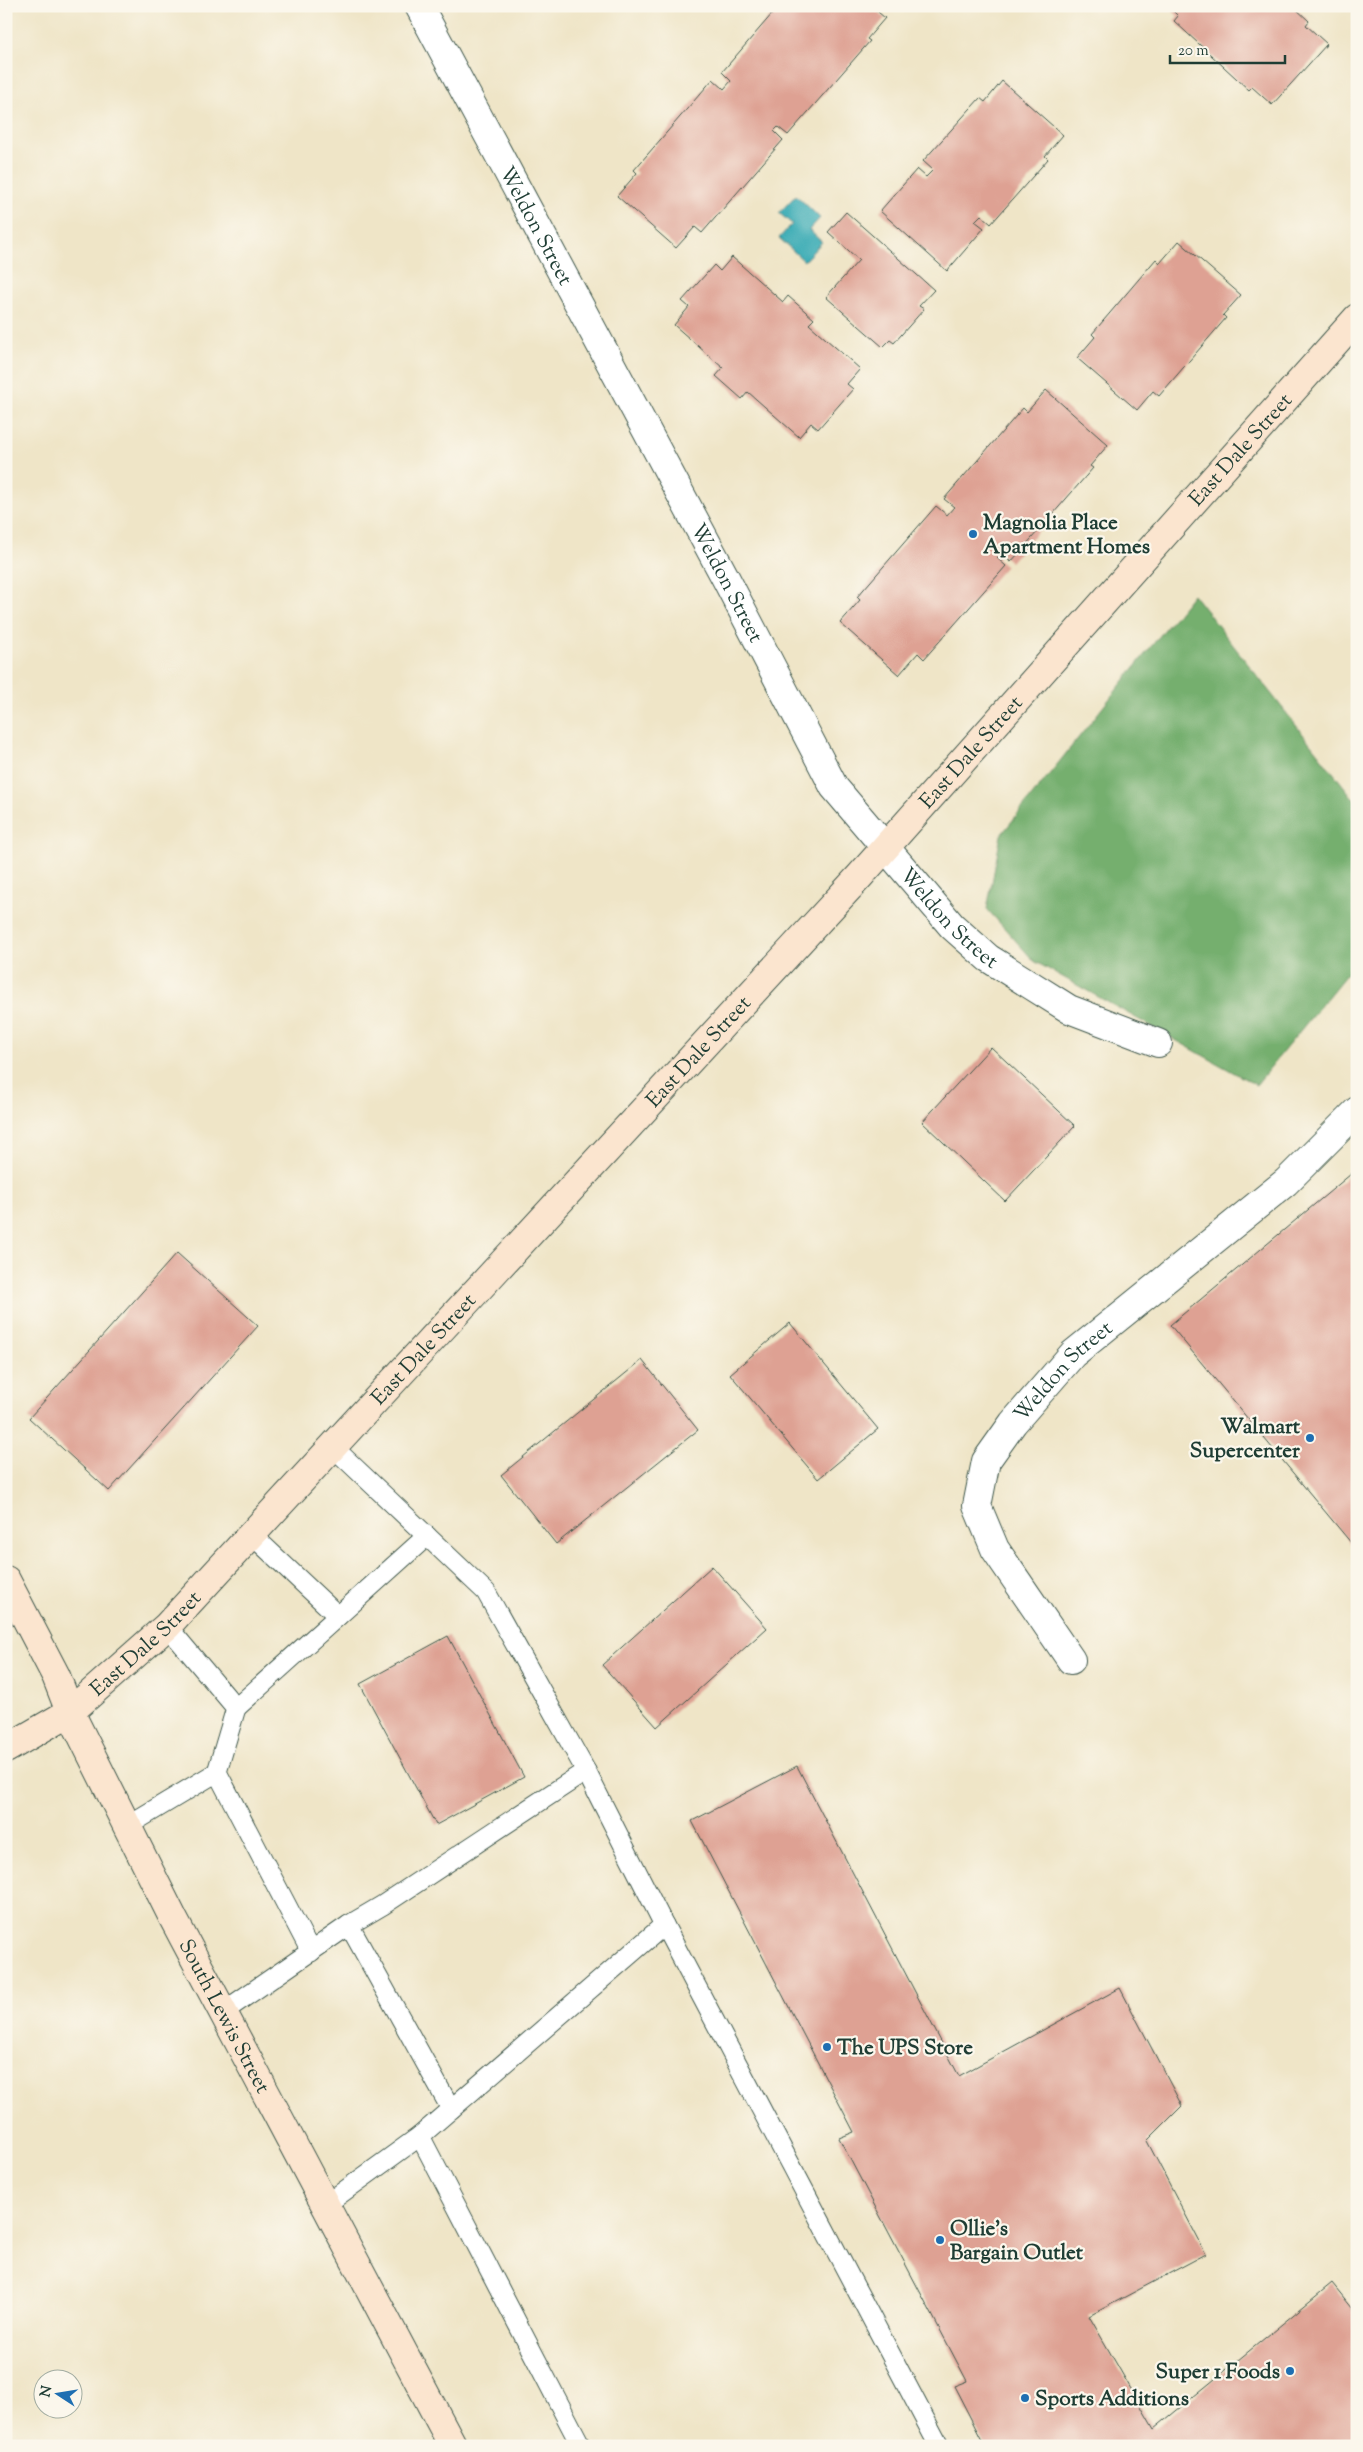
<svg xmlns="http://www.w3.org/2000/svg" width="1363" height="2452" font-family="'Sorts Mill Goudy',serif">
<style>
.forest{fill:#74af6e;stroke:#4a7651}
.water{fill:#3bacb5;stroke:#2d7474}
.building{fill:#dea193}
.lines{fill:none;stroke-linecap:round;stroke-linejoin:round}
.lane-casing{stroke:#3e564a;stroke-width:21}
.street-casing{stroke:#3e564a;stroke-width:30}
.secondary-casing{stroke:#3e564a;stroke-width:30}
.lane{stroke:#fff;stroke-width:19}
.street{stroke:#fff;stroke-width:28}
.secondary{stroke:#fbe5cf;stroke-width:28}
.poi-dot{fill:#1f6fb2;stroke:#fbf7ec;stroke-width:2}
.labels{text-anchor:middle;stroke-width:4.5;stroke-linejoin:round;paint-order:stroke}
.street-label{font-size:21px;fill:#1f3d34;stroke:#fbf7ec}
.poi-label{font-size:21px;font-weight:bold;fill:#1f3d34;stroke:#fbf7ec;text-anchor:start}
</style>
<rect width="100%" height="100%" fill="#fbf7ec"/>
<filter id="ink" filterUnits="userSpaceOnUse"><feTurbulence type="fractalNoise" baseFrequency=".02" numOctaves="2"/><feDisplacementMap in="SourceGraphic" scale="10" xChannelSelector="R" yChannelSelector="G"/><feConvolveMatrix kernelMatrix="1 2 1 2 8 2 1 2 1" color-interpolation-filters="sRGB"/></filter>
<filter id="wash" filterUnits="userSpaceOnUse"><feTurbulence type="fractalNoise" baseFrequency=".0096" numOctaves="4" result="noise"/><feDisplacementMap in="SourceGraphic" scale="20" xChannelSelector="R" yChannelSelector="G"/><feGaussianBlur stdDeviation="1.12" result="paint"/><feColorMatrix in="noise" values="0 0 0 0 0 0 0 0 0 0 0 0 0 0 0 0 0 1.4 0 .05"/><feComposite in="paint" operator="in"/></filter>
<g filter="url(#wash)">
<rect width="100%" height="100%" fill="#efe5c7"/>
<!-- forest -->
<path class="forest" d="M 1193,594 L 1357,803 L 1357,961 L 1256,1085 L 1034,961 L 987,909 L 1001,835 Z"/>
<!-- water -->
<path class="water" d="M 796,195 L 820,218 L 809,230 L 822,242 L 804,261 L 779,238 L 792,224 L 779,213 Z"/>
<g id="blocks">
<!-- building -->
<g class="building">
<path d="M 779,6 L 871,6 L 885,18 L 867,39 L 870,41 L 788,135 L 778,127 L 774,131 L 783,140 L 702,233 L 695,227 L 676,248 L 617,196 L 637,173 L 634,170 L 713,79 L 724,89 L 731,81 L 722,72 Z"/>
<path d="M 1168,6 L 1293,6 L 1309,21 L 1306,25 L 1327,44 L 1272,105 L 1252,87 L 1249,90 L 1174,21 L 1178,16 Z"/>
<path d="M 1002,81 L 1063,135 L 1045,156 L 1048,159 L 991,224 L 981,215 L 975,221 L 984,228 L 947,271 L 880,211 L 917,169 L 926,177 L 933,170 L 923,161 L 980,98 L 985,102 Z"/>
<path d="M 846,212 L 934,290 L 919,306 L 924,309 L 894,343 L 890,340 L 883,347 L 826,297 L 859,260 L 828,232 Z"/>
<path d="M 1179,241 L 1241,295 L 1223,315 L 1226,318 L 1159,396 L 1153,391 L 1137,410 L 1077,358 L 1095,337 L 1092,334 L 1156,259 L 1160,263 Z"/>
<path d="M 732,257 L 783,302 L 788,296 L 814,319 L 809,324 L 860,369 L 847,384 L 853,389 L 818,429 L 811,423 L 799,437 L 748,392 L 742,399 L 716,376 L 723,368 L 674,325 L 689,307 L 682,301 L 714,265 L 720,271 Z"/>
<path d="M 1046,390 L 1108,445 L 1090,466 L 1093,468 L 1011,562 L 1001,554 L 997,558 L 1006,566 L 924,659 L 918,653 L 899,675 L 840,623 L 860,600 L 857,597 L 936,506 L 947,515 L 954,507 L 944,499 L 1023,408 L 1027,412 Z"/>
<path d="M 991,1047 L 1075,1126 L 1005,1201 L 922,1122 Z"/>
<path d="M 1357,1169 L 1357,1550 L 1170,1325 Z"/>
<path d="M 177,1253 L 258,1326 L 109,1491 L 29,1418 Z"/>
<path d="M 790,1323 L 878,1429 L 818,1479 L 730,1374 Z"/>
<path d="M 642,1360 L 698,1430 L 556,1544 L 501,1475 Z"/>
<path d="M 712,1566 L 767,1628 L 657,1727 L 602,1665 Z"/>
<path d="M 448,1636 L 524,1777 L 436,1825 L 360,1684 Z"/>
<path d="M 797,1766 L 959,2076 L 1120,1988 L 1182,2106 L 1147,2141 L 1206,2254 L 1089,2316 L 1154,2429 L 1332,2283 L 1357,2314 L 1357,2446 L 985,2446 L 954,2386 L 967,2381 L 839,2138 L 854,2132 L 692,1821 Z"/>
</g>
</g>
</g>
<g filter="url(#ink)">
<use href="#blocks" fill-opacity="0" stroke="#3e564a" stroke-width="1"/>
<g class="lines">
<defs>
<g id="lane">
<path d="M 333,1447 L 486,1592 L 586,1771 L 383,1905 L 349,1925 L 451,2109"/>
<path d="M 252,1535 L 338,1616"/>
<path d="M 167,1626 L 236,1708 L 427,1536"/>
<path d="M 236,1708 L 217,1772 L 311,1952"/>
<path d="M 586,1771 L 664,1925"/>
<path d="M 127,1826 L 217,1772"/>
<path d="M 223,2012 L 349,1925"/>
<path d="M 325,2205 L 420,2136"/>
<path d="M 581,2446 L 420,2136 L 664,1925 L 939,2446"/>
</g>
<g id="street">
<path id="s1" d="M 419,6 L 725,577 L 834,787 L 952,926 L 988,958 L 1069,1009 L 1158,1043"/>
<path id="s2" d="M 1071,1660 L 995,1549 L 977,1506 L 986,1461 L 1013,1423 L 1073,1354 L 1286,1182 L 1357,1111"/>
</g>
<g id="secondary">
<path id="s3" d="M 6,1580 L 56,1676 L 70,1712 L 173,1918 L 453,2446"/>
<path id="s4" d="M 6,1749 L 70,1712 L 167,1626 L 859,877 L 1357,318"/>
</g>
</defs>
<!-- lane casing -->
<use href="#lane" class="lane-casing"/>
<!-- street casing -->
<use href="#street" class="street-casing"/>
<!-- secondary casing -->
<use href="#secondary" class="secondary-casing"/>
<!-- lane -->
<use href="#lane" class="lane"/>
<!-- street -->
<use href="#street" class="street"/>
<!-- secondary -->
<use href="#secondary" class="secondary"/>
</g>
</g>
<!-- markers -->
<g class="poi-dot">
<circle cx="973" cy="534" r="5"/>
<circle cx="1310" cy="1438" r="5"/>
<circle cx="827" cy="2047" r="5"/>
<circle cx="940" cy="2240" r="5"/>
<circle cx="1290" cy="2371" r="5"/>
<circle cx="1025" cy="2398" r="5"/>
</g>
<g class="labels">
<!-- street labels -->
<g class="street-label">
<text dy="7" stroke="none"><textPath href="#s1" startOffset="249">Weldon Street</textPath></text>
<text dy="7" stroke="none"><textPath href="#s4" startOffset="1796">East Dale Street</textPath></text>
<text dy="7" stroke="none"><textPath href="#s1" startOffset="654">Weldon Street</textPath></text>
<text dy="7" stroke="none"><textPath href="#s4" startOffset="1391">East Dale Street</textPath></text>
<text dy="7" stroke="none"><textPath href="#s1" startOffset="1059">Weldon Street</textPath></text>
<text dy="7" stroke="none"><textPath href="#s4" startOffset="986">East Dale Street</textPath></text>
<text dy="7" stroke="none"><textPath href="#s4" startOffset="581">East Dale Street</textPath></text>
<text dy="7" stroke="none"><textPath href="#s2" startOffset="346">Weldon Street</textPath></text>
<text dy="7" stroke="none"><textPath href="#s4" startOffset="176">East Dale Street</textPath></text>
<text dy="7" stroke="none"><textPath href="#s3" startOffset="488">South Lewis Street</textPath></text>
</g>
<!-- poi labels -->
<g class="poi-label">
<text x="983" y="529">Magnolia Place<tspan x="983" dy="24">Apartment Homes</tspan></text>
<text x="1300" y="1433" text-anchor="end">Walmart<tspan x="1300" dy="24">Supercenter</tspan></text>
<text x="837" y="2054">The UPS Store</text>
<text x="950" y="2235">Ollie's<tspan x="950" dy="24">Bargain Outlet</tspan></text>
<text x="1280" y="2378" text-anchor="end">Super 1 Foods</text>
<text x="1035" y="2405">Sports Additions</text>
</g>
</g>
<!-- margin -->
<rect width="1363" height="2452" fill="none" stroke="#fbf7ec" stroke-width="25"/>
<!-- north arrow -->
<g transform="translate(58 2394) rotate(282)"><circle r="24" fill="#fbf7ec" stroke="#a3ada2"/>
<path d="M0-4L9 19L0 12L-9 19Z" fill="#1f6fb2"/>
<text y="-8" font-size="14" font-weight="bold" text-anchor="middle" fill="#1f3d34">N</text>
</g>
<!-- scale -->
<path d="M1170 55v8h115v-8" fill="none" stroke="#1f3d34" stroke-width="2.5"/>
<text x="1178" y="55" font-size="15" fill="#1f3d34" stroke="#fbf7ec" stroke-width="4" paint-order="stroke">20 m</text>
</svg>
